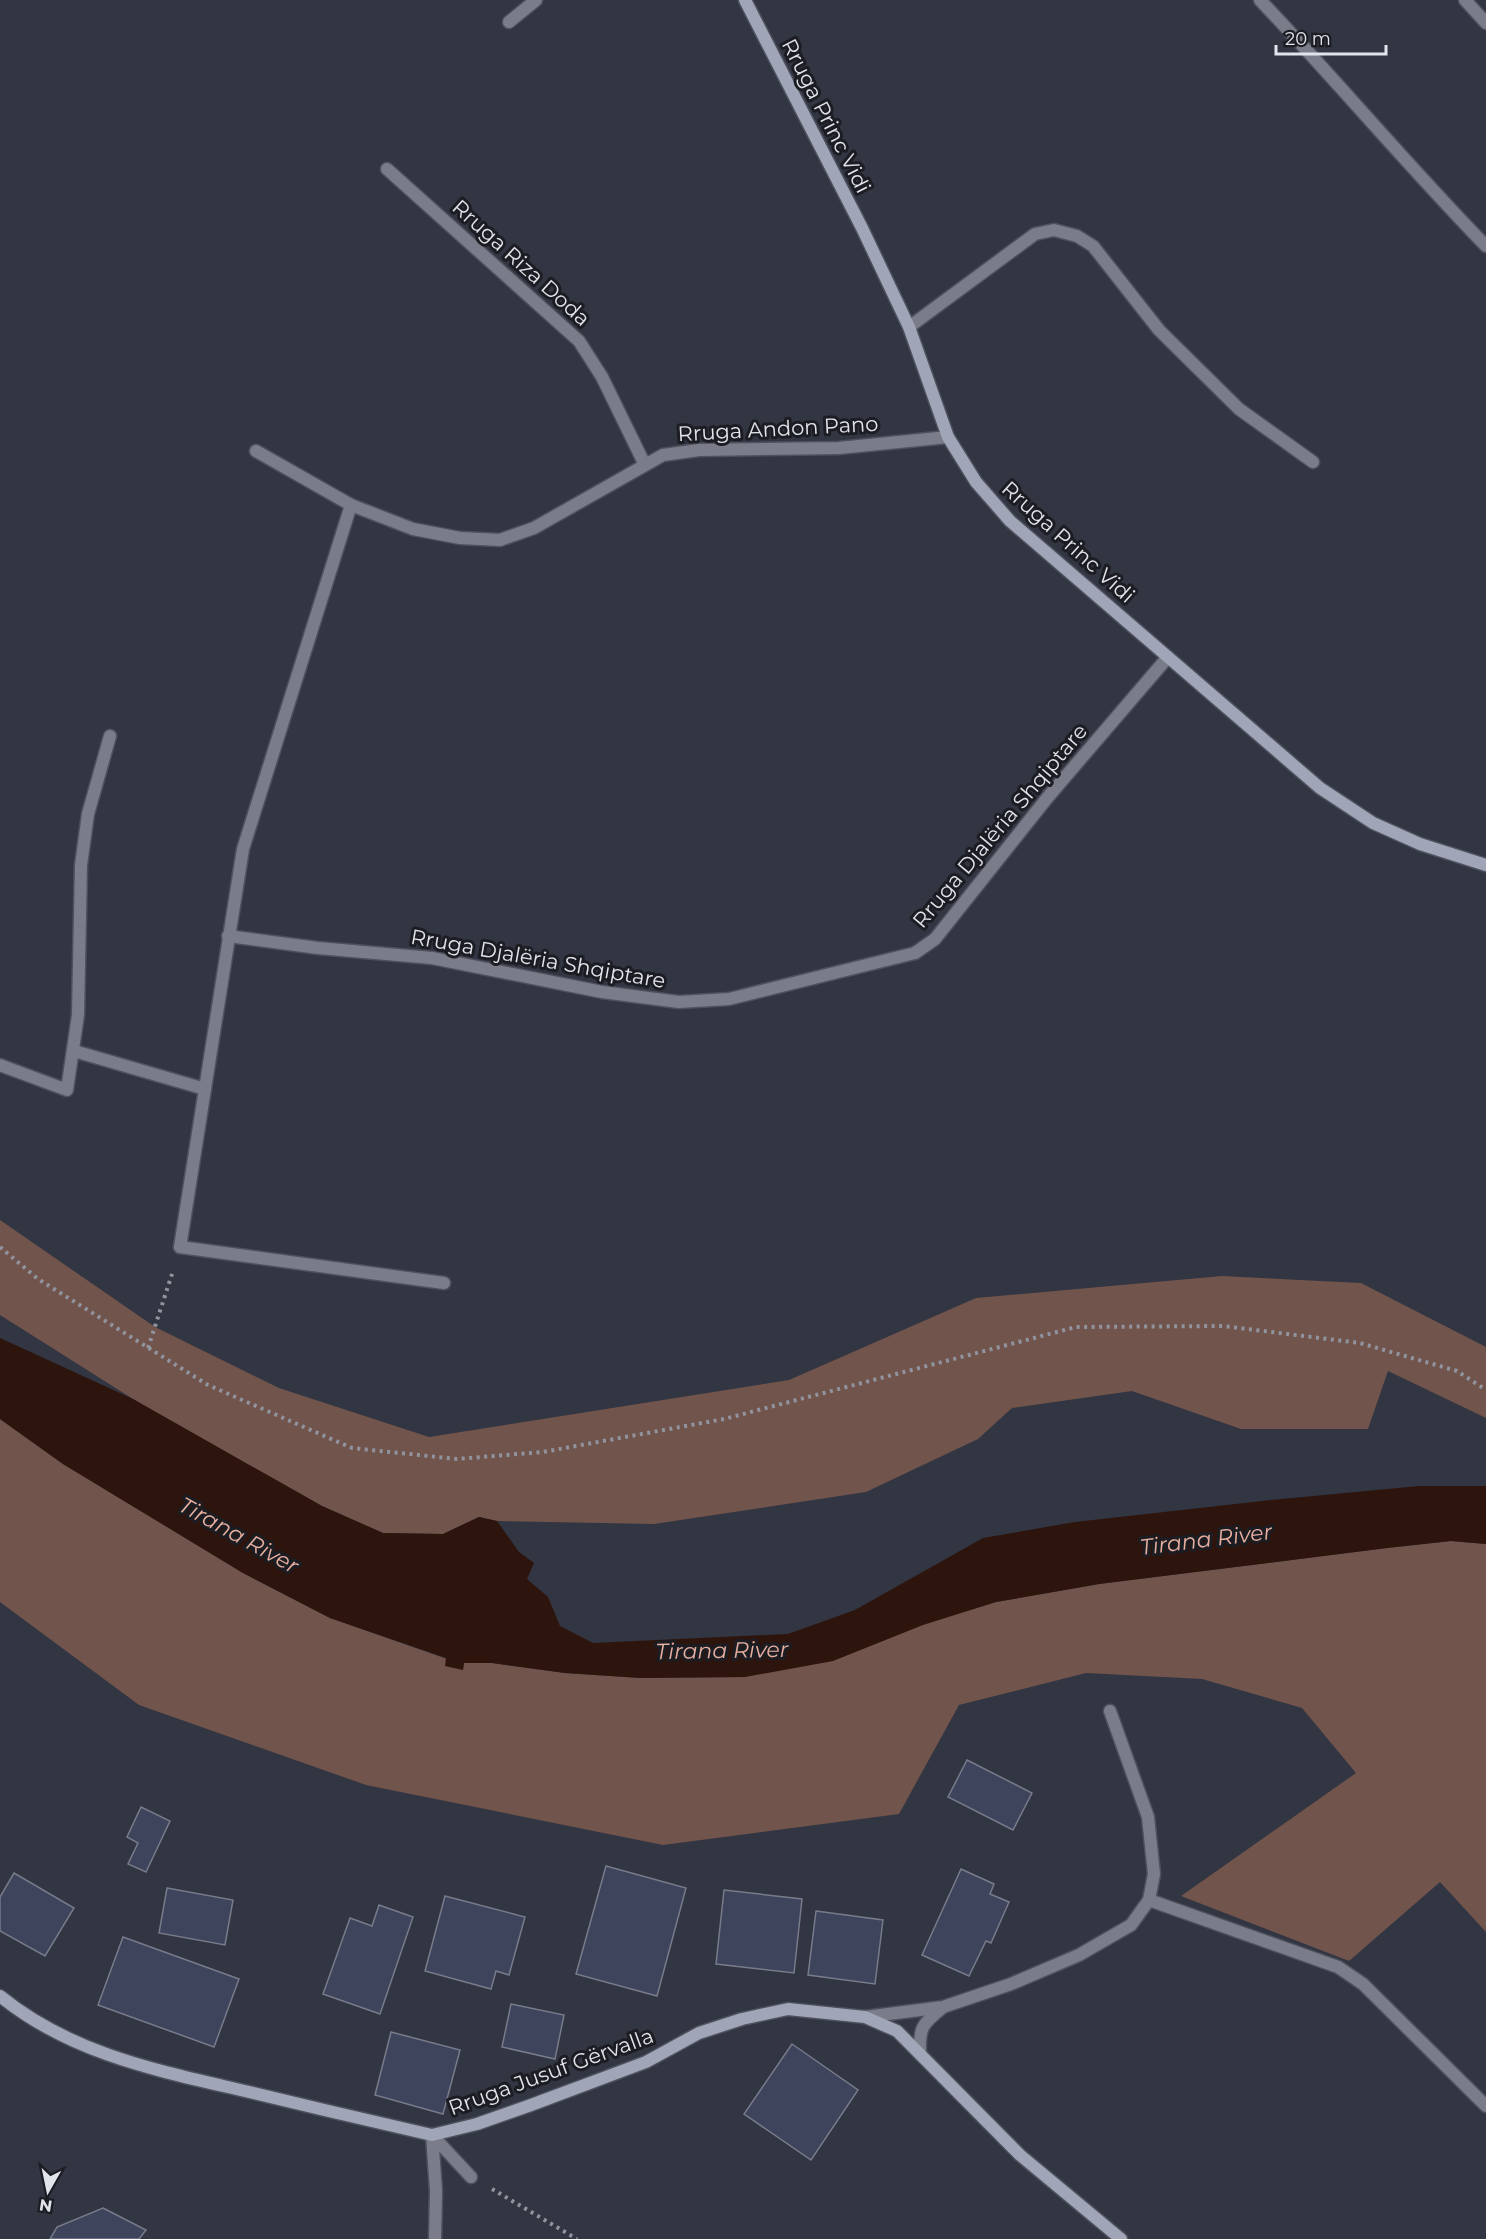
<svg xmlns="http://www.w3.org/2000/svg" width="1486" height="2239" font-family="Montserrat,sans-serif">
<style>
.green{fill:#71544c}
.water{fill:#2d150e}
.building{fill:#3f445d;stroke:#777b8a;stroke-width:1.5}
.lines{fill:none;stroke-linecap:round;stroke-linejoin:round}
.lane-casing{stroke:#4e515d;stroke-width:15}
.street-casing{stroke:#4e515d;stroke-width:15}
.secondary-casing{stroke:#4e515d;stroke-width:15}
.path{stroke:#91949e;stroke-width:4;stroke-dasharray:3 4.5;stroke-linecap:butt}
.lane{stroke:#7a7d89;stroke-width:12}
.street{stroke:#7a7d89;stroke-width:12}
.secondary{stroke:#a0a5b8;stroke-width:12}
.labels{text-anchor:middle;stroke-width:6;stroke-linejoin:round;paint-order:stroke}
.street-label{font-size:21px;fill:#e2e4ec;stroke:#1b1d23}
.water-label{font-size:22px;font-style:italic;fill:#e8ae9e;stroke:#1b1d23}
</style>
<rect width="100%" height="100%" fill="#323542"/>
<!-- green -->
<g class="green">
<path d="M 0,1220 L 155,1327 L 279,1388 L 429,1437 L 789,1380 L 976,1298 L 1222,1276 L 1361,1283 L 1486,1347 L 1486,1418 L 1388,1371 L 1368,1429 L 1241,1429 L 1132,1391 L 1012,1408 L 978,1439 L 866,1492 L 654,1524 L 497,1521 L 479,1517 L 443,1534 L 383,1533 L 322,1506 L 217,1447 L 133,1399 L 0,1315 Z"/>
<path d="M 0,1419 L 63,1464 L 243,1573 L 330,1618 L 447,1659 L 463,1669 L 464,1663 L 492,1663 L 565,1673 L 641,1678 L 745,1677 L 996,1602 L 1099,1584 L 1387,1548 L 1451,1541 L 1486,1544 L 1486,1932 L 1440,1882 L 1349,1961 L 1181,1896 L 1356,1773 L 1302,1708 L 1202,1679 L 1086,1673 L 959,1705 L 899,1814 L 663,1845 L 366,1785 L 139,1705 L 0,1602 Z"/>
</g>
<!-- water -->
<path class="water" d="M 0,1338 L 133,1399 L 322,1506 L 383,1533 L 443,1534 L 479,1517 L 497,1521 L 519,1552 L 534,1563 L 527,1579 L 548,1597 L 560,1626 L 593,1643 L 788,1634 L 855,1610 L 983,1538 L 1075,1522 L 1271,1500 L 1419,1486 L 1486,1486 L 1486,1544 L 1451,1541 L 1387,1548 L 1099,1584 L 996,1602 L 923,1625 L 833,1661 L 745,1677 L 641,1678 L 565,1673 L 492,1663 L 464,1663 L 463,1670 L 445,1666 L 446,1658 L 330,1618 L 243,1573 L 63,1464 L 0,1419 Z"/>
<!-- building -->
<g class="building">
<path d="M 967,1760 L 1032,1793 L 1013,1830 L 948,1797 Z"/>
<path d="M 141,1807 L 170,1821 L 146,1872 L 128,1864 L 138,1843 L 127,1837 Z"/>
<path d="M 606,1866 L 686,1888 L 657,1996 L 576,1974 Z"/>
<path d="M 961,1869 L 994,1884 L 990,1894 L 1009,1902 L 991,1943 L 986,1941 L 969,1976 L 922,1955 Z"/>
<path d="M 14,1873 L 74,1908 L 45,1956 L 0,1931 L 0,1897 Z"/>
<path d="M 167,1888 L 233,1900 L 225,1945 L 159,1933 Z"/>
<path d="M 724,1890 L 802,1899 L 794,1973 L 716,1964 Z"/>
<path d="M 445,1896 L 525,1917 L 509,1975 L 496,1971 L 491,1989 L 425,1971 Z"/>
<path d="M 379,1905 L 413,1917 L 380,2014 L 323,1994 L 350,1918 L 372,1926 Z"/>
<path d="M 816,1911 L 883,1920 L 875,1984 L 808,1975 Z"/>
<path d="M 123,1937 L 239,1979 L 214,2047 L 98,2005 Z"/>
<path d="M 511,2004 L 564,2015 L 555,2059 L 502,2047 Z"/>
<path d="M 391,2032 L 460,2050 L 443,2114 L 375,2095 Z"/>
<path d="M 792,2044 L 858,2090 L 811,2160 L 744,2114 Z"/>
<path d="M 103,2208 L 146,2230 L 139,2239 L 50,2239 L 57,2227 Z"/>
</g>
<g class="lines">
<defs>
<g id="lane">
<path d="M 509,22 L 536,0"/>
<path d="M 74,1051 L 205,1089"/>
<path d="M 0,1065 L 67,1090 L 78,1015 L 81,865 L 88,814 L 110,736"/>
<path d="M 180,1247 L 444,1283"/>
<path d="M 432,2135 L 471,2177"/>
</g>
<g id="street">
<path d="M 1260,0 C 1337,81 1408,166 1486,246"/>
<path d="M 1465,0 L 1486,23"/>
<path d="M 387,169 L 579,341 L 602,377 L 644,463"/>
<path d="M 909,327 L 1035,234 L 1054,230 L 1077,236 L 1093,246 L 1159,330 L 1239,409 L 1313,462"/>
<path d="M 256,451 L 351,505 L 413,529 L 460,538 L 500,540 L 534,528 L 663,455 L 699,450 L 839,448 L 948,437"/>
<path d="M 228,936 L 318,948 L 432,958 L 602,992 L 679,1002 L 729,999 L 915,953 L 935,939 L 1048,797 L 1168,657"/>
<path d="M 180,1247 L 243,849 L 351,505"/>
<path d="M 1149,1900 L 1338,1967 L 1363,1984 L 1486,2106"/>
<path d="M 865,2017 L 943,2007 L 1011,1984 L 1079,1955 L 1131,1925 L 1149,1900 L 1154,1874 L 1148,1817 L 1110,1711"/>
<path d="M 920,2053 C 919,2028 922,2024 942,2008"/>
<path d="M 432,2135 L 436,2191 L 435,2239"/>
</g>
<g id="secondary">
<path d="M 745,0 L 862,228 L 909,327 L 948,437 L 976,482 L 1010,521 L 1320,788 L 1373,823 L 1420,844 L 1486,865"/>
<path d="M 0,1996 C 71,2054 159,2071 245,2091 C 307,2106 370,2121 432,2135 L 477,2124 L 531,2105 L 646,2062 L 699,2033 L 742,2019 L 788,2009 L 865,2017 L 897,2031 L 1020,2155 L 1121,2239"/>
</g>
</defs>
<!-- lane casing -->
<use href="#lane" class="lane-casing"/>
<!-- street casing -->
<use href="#street" class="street-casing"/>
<!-- secondary casing -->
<use href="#secondary" class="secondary-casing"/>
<!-- path -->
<g class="path">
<path d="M 0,1247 L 38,1279 L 208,1385 L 352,1448 L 457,1459 L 543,1452 L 724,1419 L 1076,1327 L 1223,1326 L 1360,1343 L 1457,1371 L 1486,1390"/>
<path d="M 148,1348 L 173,1271"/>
<path d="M 492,2189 L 577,2239"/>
</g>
<!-- lane -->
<use href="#lane" class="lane"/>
<!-- street -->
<use href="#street" class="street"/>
<!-- secondary -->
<use href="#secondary" class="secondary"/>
</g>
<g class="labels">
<!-- street labels -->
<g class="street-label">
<text transform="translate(826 116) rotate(63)" y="7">Rruga Princ Vidi</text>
<text transform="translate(521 263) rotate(42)" y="7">Rruga Riza Doda</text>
<text transform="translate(778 429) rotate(-3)" y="7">Rruga Andon Pano</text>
<text transform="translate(1068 542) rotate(42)" y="7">Rruga Princ Vidi</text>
<text transform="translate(1000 826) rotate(-50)" y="7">Rruga Djalëria Shqiptare</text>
<text transform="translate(538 959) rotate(10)" y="7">Rruga Djalëria Shqiptare</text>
<text transform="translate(551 2072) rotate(-20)" y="7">Rruga Jusuf Gërvalla</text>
</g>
<!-- water labels -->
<g class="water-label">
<text transform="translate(239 1535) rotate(29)" y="8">Tirana River</text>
<text transform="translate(1206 1539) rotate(-7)" y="8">Tirana River</text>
<text transform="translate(722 1650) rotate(-1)" y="8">Tirana River</text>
</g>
</g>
<!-- north arrow -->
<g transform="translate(48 2191) rotate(189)" stroke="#1b1d23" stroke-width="4.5" paint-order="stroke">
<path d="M0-4.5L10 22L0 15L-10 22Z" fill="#e2e4ec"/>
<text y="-9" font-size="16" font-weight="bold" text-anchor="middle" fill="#e2e4ec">N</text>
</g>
<!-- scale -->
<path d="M1276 45v9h110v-9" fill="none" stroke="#e2e4ec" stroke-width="3"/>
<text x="1285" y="45" font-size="18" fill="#e2e4ec" stroke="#1b1d23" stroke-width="4.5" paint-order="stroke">20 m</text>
</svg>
